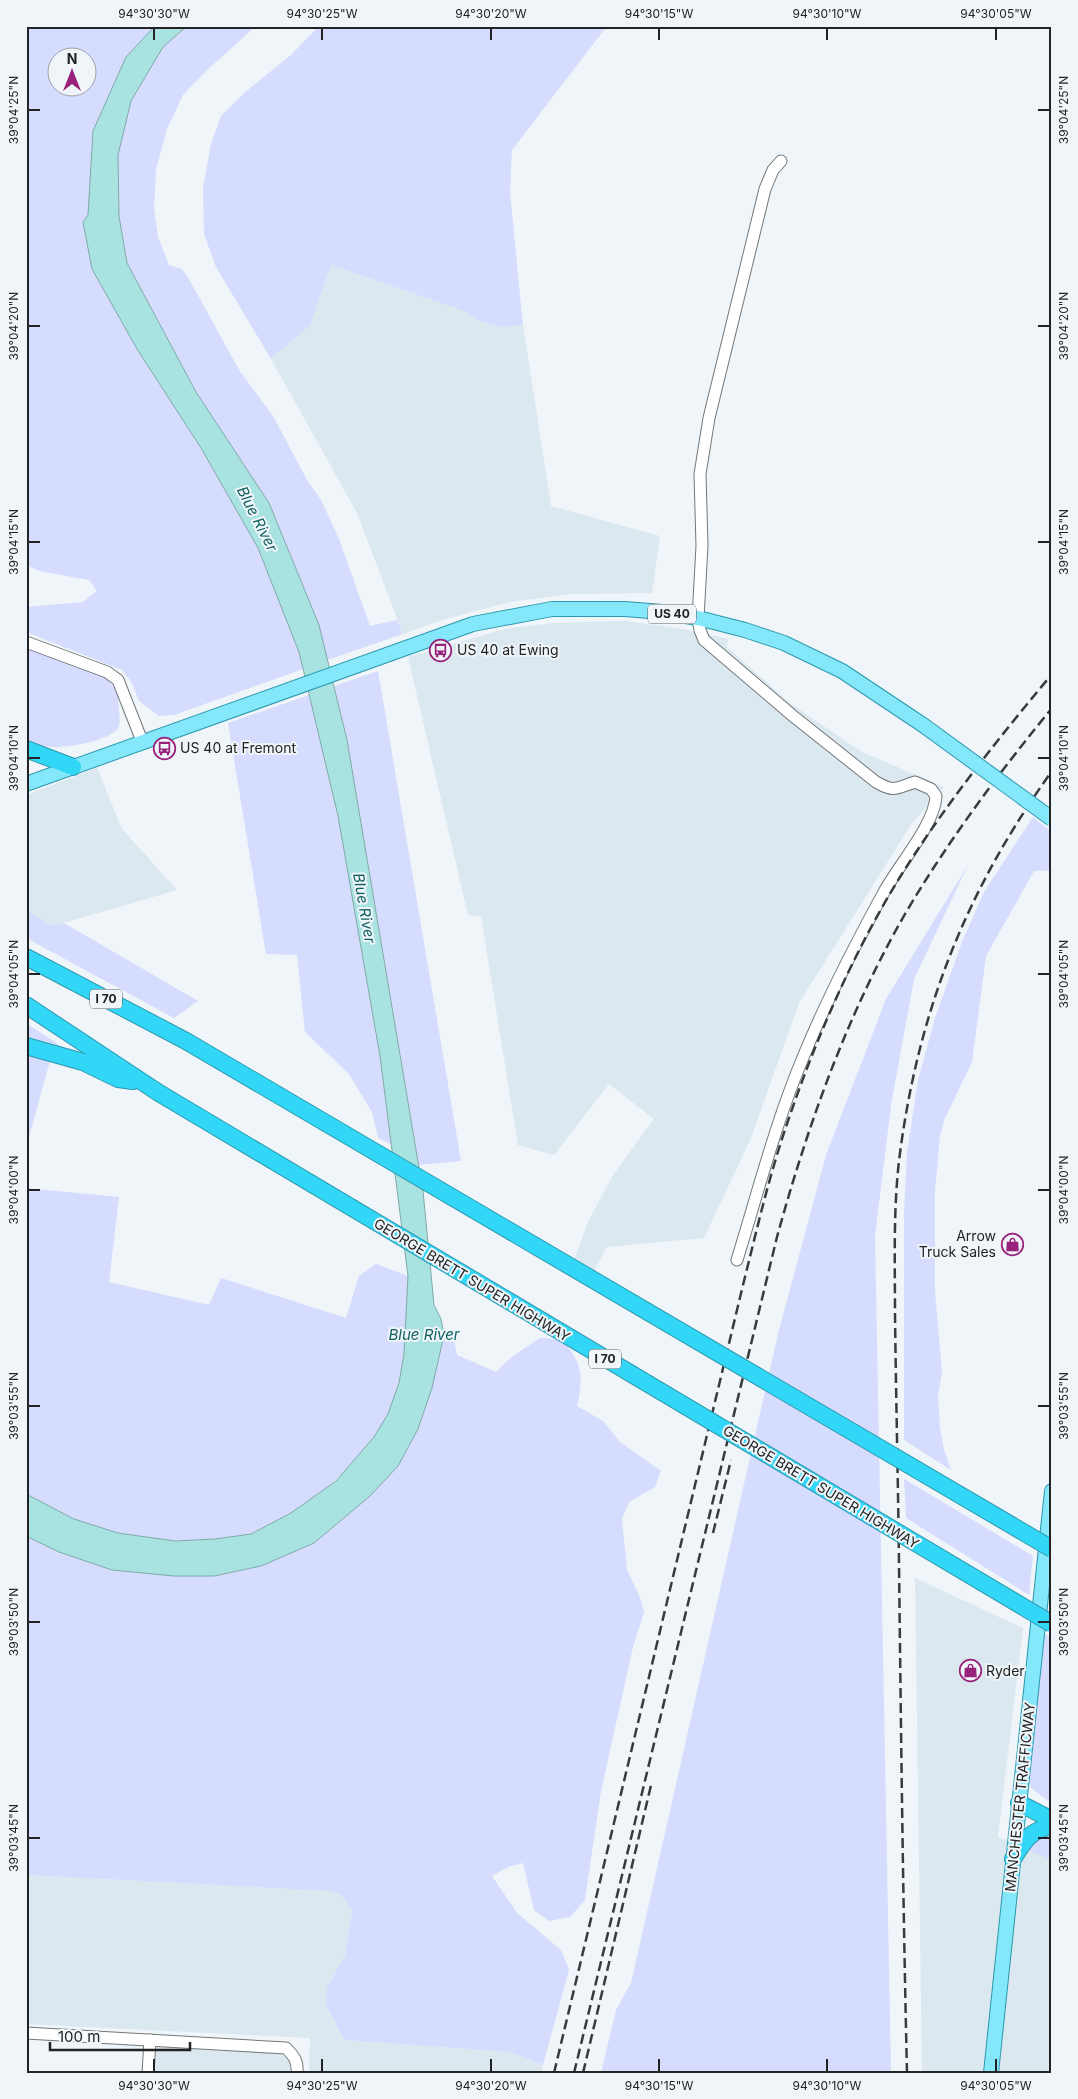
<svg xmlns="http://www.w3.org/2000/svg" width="1078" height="2099" font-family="Inter,sans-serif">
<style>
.built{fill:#dbe8f0}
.green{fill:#d5dcfe;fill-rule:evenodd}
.water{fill:#a8e3e1;stroke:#80a9a8}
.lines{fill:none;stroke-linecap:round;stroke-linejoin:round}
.minor-casing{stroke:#72777a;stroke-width:13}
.major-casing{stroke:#2c98ad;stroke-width:16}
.highway-casing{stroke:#2c98ad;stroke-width:18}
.minor{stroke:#fff;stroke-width:11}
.major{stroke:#84e7fa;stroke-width:14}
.highway{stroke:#32d7f7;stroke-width:16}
.rail{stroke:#383b3c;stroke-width:2.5;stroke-dasharray:10 5;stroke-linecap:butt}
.major-bridge-casing{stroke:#2c98ad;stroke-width:16;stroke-linecap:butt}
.highway-bridge-casing{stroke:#2c98ad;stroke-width:18;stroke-linecap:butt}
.major-bridge{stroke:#84e7fa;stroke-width:14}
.highway-bridge{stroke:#32d7f7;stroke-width:16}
.ticks{fill:none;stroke:#212324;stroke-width:2}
.labels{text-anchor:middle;stroke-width:4;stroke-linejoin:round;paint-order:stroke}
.shield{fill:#eff5f8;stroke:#5f6264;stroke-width:1}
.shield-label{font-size:12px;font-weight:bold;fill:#212324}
.poi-label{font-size:14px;fill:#212324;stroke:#eff5f8;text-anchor:start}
.street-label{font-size:14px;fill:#212324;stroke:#eff5f8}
.water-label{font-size:15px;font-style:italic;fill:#116261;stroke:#eff5f8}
.neatline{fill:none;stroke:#212324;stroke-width:2}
.ticks-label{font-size:12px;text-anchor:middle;fill:#212324}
</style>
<rect width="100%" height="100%" fill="#eff5f8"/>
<!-- built -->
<g class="built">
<path d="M 331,265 L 460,309 L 483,322 L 502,327 L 523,325 L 551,506 L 660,536 L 652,593 L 572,594 L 510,602 L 442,620 L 403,634 L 357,513 L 271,359 L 310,325 Z"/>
<path d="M 626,621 L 678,628 L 729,639 L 726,646 L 791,704 L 862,752 L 944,787 L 912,823 L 799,1003 L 751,1138 L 704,1238 L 607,1247 L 594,1271 L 574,1260 L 588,1222 L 613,1175 L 654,1119 L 609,1084 L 554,1155 L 518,1145 L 481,916 L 468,915 L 408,657 L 504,629 L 553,623 Z"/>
<path d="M 97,768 L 122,829 L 177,890 L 53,926 L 26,910 L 26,795 Z"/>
<path d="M 915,1578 L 1023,1628 L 998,1837 L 1052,1860 L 1052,2073 L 922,2073 Z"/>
<path d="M 26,1875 L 330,1891 L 342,1896 L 352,1909 L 345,1956 L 327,1987 L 326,2004 L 344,2040 L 511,2052 L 543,2065 L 541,2073 L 309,2073 L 310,2038 L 26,2024 Z"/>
<path d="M 164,2045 L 284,2053 L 293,2065 L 293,2073 L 154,2073 L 156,2050 L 158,2046 Z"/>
</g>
<!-- green -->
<g class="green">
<path d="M 26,26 L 155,26 L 126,57 L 90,197 L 88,215 L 83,222 L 92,269 L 137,349 L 201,448 L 258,548 L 299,652 L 303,669 L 174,715 L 159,716 L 139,701 L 132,683 L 122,670 L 26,632 L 27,607 L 83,602 L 97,591 L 89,580 L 39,571 L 26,565 ZM 58,58 L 88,58 L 88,88 L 58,88 Z"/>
<path d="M 187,26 L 256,26 L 207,70 L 183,95 L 167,129 L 156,169 L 154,208 L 158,237 L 169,265 L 182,269 L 189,279 L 239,370 L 273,416 L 307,480 L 321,500 L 339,539 L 370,626 L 397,620 L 403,634 L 327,660 L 319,625 L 269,503 L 196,392 L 127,263 L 119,216 L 118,155 L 131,101 L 163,47 Z"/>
<path d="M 319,26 L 607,26 L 512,150 L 510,193 L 523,325 L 502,327 L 483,322 L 459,309 L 331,265 L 310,325 L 271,359 L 216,267 L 204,234 L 203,188 L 211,144 L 221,116 L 244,93 L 292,54 Z"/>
<path d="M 26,648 L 104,676 C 115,686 119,694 119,709 C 119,715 121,723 118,728 C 110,740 75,746 60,747 C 49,748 37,745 26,742 Z"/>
<path d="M 378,671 L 461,1161 L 419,1165 L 347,740 L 334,686 Z"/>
<path d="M 309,695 L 338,816 L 380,1056 L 392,1145 L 378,1138 L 372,1112 L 349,1074 L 305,1032 L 297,955 L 266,954 L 228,723 Z"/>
<path d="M 1033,817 L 1052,832 L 1052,870 L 1034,871 L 986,956 L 972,1062 L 945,1118 L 940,1136 L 935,1191 L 935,1292 L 942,1372 L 938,1396 L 940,1428 L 944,1450 L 951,1470 L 904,1440 L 904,1215 L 907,1153 L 918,1080 L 935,1018 L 962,942 L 984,892 Z"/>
<path d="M 968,865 L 914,979 L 891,1105 L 875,1236 L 891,2073 L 601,2073 L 616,2010 L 631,1983 L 778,1334 L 826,1155 L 886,999 Z"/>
<path d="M 26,910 L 53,926 L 64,923 L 198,1001 L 174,1018 L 26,938 Z"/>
<path d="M 26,1023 L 73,1054 L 26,1041 Z"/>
<path d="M 26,1052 L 51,1057 L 26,1148 Z"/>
<path d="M 26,1188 L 119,1197 L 109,1282 L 209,1305 L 221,1278 L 346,1318 L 359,1276 L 376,1264 L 408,1276 C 406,1322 408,1371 388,1413 C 374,1444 343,1476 317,1495 C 299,1508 272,1527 251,1534 C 245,1536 236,1536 229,1537 C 178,1544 120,1540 73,1519 C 57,1512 42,1502 26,1494 Z"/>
<path d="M 444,1335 L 454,1339 L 457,1355 L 496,1372 L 513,1356 L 540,1338 L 562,1339 C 582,1363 584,1375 577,1406 L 603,1421 L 620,1442 L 661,1471 L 655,1487 L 629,1502 L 622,1519 L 627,1570 L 640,1597 L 644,1612 L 633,1647 L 601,1791 L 585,1900 L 570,1917 L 549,1921 L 534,1910 L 523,1863 L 508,1867 L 492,1876 L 517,1913 L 561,1950 L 569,1970 L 543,2065 L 511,2052 L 344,2040 L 326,2004 L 327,1987 L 345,1956 L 352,1910 L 342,1896 L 330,1891 L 26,1875 L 26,1536 L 59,1552 L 112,1570 L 174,1576 L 214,1576 L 261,1566 L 314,1543 L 370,1496 L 398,1466 L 418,1429 L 432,1388 Z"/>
<path d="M 904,1479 L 1033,1556 L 1029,1595 L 906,1518 Z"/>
<path d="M 1043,1633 L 1052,1638 L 1052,1804 L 1031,1788 L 1028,1777 Z"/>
<path d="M 1052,1830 L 1052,1860 L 1024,1849 Z"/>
</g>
<!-- water -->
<path class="water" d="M 155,26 L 187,26 L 163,47 L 131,101 L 118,155 L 119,216 L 127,263 L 196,392 L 269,503 L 319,625 L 347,740 L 423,1191 L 434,1305 L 441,1319 L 444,1335 L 432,1388 L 418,1429 L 398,1466 L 370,1496 L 314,1543 L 261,1566 L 214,1576 L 174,1576 L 112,1570 L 59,1552 L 26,1536 L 26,1494 L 74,1519 L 118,1533 L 175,1541 L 215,1539 L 251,1534 L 291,1513 L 336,1481 L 374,1437 L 388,1414 L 399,1383 L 404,1354 L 408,1276 L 380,1056 L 338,816 L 299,652 L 258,548 L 201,448 L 137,349 L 92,269 L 83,222 L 88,215 L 93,131 L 126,57 Z"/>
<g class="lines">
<defs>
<g id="minor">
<path d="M 26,642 L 107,672 L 118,680 L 142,741"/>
<path d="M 737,1260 C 758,1192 776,1121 804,1055 C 827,999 855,945 884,892 C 898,866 935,824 936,796 L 931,789 L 915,782 C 896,788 895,793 876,782 L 793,716 L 704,640 L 700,630 L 698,618 L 702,546 L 700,474 L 709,418 L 765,189 L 773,170 L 781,161"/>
<path d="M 26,2033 L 286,2048 C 294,2056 298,2061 297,2073"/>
<path d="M 148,2073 L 150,2040"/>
</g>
<g id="major">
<path d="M 26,784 L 473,624 L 552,609 L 625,609 L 662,612 L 698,618 L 745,630 L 784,643 L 842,671 L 923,725"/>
<path d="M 991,2073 L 1052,1491"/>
</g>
<g id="highway">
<path d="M 26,749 L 73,767"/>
<path d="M 26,957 L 186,1041"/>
<path d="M 26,1005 L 159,1093"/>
<path d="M 26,1046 L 83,1062 L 118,1079 L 133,1081"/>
<path d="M 1019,1803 L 1052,1820"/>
<path d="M 1013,1859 C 1024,1841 1030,1830 1052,1826"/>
</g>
</defs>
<!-- minor casing -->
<use href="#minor" class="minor-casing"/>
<!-- major casing -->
<use href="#major" class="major-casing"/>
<!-- highway casing -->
<use href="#highway" class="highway-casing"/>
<!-- minor -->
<use href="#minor" class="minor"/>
<!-- major -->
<use href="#major" class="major"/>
<!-- highway -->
<use href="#highway" class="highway"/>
<!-- rail -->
<g class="rail">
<path d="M 713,1533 L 731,1460"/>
<path d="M 554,2073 L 743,1285 C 755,1237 766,1189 781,1142 C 810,1052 850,958 900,877 C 945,805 998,739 1052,674"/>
<path d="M 574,2073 L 777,1237 C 808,1124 847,1015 905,914 C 948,841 998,774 1052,708"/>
<path d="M 583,2073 L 652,1781"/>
<path d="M 907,2073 C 903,1903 901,1733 899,1563 C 898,1480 896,1397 895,1314 C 895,1261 893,1206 900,1153 C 919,1009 967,889 1052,771"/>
</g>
<defs>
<path id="major-bridge" d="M 923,725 L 1052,819"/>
<g id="highway-bridge">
<path d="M 186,1041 L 1052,1549"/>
<path d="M 159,1093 L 1052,1624"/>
</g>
</defs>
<!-- major-bridge casing -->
<use href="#major-bridge" class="major-bridge-casing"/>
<!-- highway-bridge casing -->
<use href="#highway-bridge" class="highway-bridge-casing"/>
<!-- major-bridge -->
<use href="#major-bridge" class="major-bridge"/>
<!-- highway-bridge -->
<use href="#highway-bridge" class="highway-bridge"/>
</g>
<!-- ticks -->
<path class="ticks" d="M 154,28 L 154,40M 322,28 L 322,40M 491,28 L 491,40M 659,28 L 659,40M 827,28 L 827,40M 996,28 L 996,40M 28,110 L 40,110M 1038,110 L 1050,110M 28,326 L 40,326M 1038,326 L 1050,326M 28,542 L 40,542M 1038,542 L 1050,542M 28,758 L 40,758M 1038,758 L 1050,758M 28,974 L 40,974M 1038,974 L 1050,974M 28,1190 L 40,1190M 1038,1190 L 1050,1190M 28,1406 L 40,1406M 1038,1406 L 1050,1406M 28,1622 L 40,1622M 1038,1622 L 1050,1622M 28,1838 L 40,1838M 1038,1838 L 1050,1838M 154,2059 L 154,2072M 322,2059 L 322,2072M 491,2059 L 491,2072M 659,2059 L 659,2072M 827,2059 L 827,2072M 996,2059 L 996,2072"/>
<!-- icons -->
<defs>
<symbol id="bus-ring" viewBox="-11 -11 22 22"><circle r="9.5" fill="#eff5f8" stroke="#98217b" stroke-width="1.5"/><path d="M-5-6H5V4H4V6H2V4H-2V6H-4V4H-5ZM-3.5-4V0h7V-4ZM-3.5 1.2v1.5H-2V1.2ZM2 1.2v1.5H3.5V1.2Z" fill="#98217b"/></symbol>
<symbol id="shop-ring" viewBox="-11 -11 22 22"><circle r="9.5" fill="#eff5f8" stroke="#98217b" stroke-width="1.5"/><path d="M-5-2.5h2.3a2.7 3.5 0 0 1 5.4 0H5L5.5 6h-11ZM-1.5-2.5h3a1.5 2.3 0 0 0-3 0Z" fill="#98217b"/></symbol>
</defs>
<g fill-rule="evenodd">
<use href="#bus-ring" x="428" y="638" width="25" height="25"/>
<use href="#bus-ring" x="152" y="736" width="25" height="25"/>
<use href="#shop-ring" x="1000" y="1232" width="25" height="25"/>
<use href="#shop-ring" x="958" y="1658" width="25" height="25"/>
</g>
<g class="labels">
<!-- shield labels -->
<g class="shield">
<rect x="648" y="604.5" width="48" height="19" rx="4"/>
<rect x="90" y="989.5" width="32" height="19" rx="4"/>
<rect x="589" y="1349.5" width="32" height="19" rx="4"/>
</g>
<g class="shield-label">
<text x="672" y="618">US 40</text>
<text x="106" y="1003">I 70</text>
<text x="605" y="1363">I 70</text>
</g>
<!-- poi labels -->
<g class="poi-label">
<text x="457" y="655">US 40 at Ewing</text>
<text x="180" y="753">US 40 at Fremont</text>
<text x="996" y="1241" text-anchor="end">Arrow<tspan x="996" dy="16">Truck Sales</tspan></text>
<text x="986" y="1676">Ryder</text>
</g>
<!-- street labels -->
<g class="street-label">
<text transform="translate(472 1280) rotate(31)" y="5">GEORGE BRETT SUPER HIGHWAY</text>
<text transform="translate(821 1487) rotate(31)" y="5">GEORGE BRETT SUPER HIGHWAY</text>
<text transform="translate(1020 1797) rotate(-84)" y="5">MANCHESTER TRAFFICWAY</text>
</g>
<!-- water labels -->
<g class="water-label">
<text transform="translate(257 519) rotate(63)" y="5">Blue River</text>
<text transform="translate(364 908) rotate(80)" y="5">Blue River</text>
<text x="424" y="1340">Blue River</text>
</g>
</g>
<!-- border -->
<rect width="1078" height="2099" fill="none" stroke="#eff5f8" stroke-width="55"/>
<!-- north arrow -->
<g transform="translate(72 72)"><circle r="24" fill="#eff5f8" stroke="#9da1a3"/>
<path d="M0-4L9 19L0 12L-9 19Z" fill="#98217b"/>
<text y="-8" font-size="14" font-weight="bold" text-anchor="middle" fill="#212324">N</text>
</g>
<!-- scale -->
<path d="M50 2042v8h140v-8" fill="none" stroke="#212324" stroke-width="2.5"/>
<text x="58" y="2042" font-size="15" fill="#212324" stroke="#eff5f8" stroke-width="4" paint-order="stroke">100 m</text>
<rect x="28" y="28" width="1022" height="2044" class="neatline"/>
<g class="ticks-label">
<text x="154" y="18">94°30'30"W</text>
<text x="322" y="18">94°30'25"W</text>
<text x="491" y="18">94°30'20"W</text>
<text x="659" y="18">94°30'15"W</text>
<text x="827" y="18">94°30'10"W</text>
<text x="996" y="18">94°30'05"W</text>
<text transform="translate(14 110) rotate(-90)" y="4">39°04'25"N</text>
<text transform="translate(1064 110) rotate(-90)" y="4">39°04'25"N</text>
<text transform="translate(14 326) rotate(-90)" y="4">39°04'20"N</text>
<text transform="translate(1064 326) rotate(-90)" y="4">39°04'20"N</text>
<text transform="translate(14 542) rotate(-90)" y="4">39°04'15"N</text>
<text transform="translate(1064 542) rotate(-90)" y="4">39°04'15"N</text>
<text transform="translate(14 758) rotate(-90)" y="4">39°04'10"N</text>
<text transform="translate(1064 758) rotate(-90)" y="4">39°04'10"N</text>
<text transform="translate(14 974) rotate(-90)" y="4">39°04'05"N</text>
<text transform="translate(1064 974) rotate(-90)" y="4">39°04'05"N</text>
<text transform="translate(14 1190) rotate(-90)" y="4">39°04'00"N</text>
<text transform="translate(1064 1190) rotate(-90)" y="4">39°04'00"N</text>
<text transform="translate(14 1406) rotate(-90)" y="4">39°03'55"N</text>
<text transform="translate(1064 1406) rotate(-90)" y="4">39°03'55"N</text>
<text transform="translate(14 1622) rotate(-90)" y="4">39°03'50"N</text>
<text transform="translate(1064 1622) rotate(-90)" y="4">39°03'50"N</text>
<text transform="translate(14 1838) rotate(-90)" y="4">39°03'45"N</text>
<text transform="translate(1064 1838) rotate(-90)" y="4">39°03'45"N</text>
<text x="154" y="2090">94°30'30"W</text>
<text x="322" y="2090">94°30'25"W</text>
<text x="491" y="2090">94°30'20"W</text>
<text x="659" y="2090">94°30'15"W</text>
<text x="827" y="2090">94°30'10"W</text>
<text x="996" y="2090">94°30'05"W</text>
</g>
</svg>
